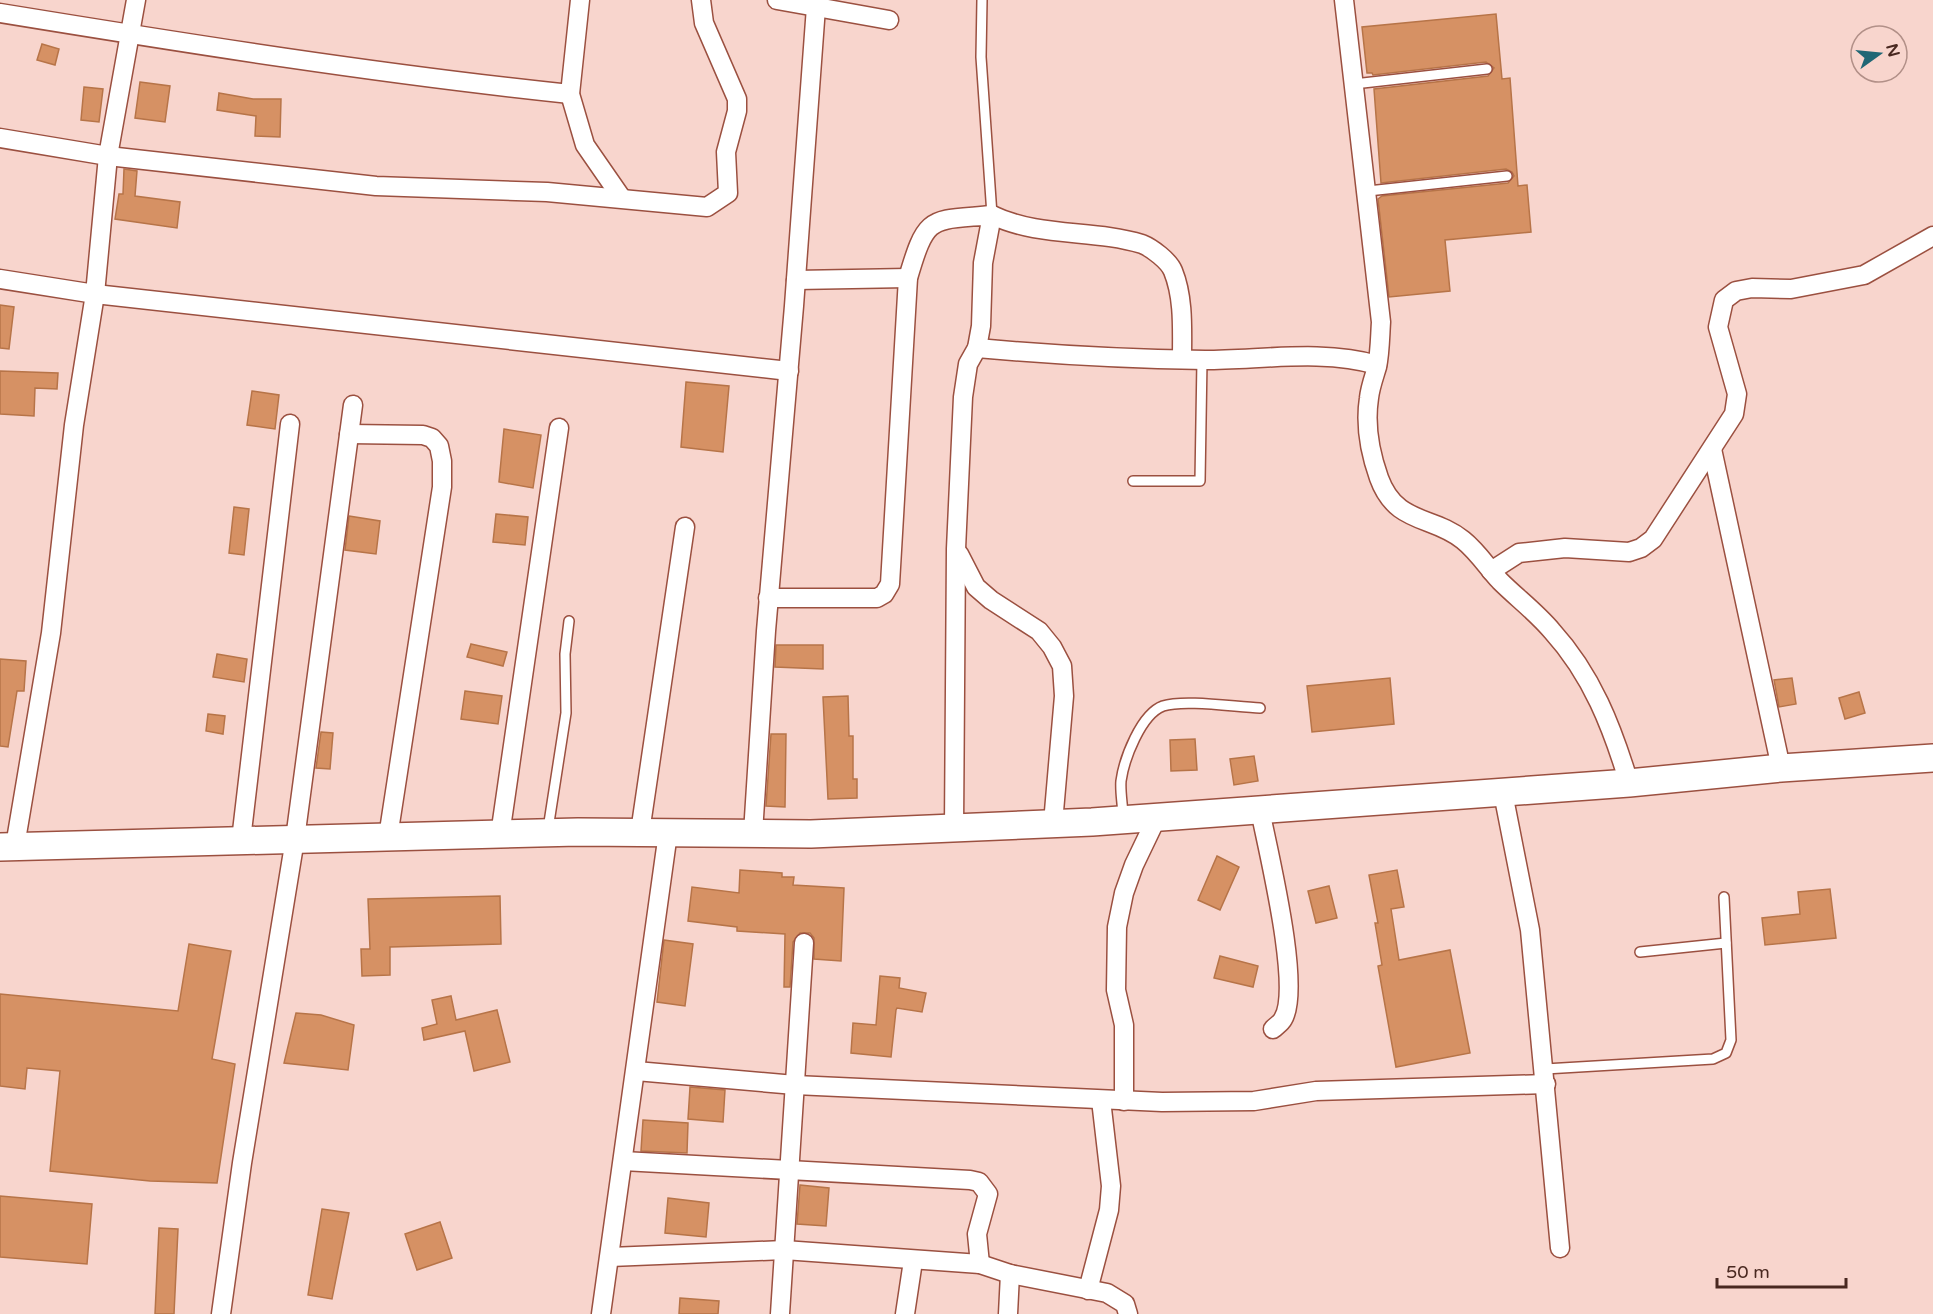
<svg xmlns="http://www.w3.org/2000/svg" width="1933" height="1314" font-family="'Varela Round',sans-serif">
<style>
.building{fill:#d69164;stroke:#b77448;stroke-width:1.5}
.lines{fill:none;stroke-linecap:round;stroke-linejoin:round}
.service-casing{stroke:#9b5040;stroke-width:12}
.minor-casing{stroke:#9b5040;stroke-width:21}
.primary-casing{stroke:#9b5040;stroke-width:30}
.service{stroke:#fff;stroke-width:9}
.minor{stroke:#fff;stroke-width:18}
.primary{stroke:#fff;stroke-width:27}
</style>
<rect width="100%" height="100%" fill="#f8d5cd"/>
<!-- building -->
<g class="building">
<path d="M 1496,14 L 1502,79 L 1510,78 L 1518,186 L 1527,185 L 1531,232 L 1445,240 L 1450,291 L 1389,297 L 1378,199 L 1382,196 L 1508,183 L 1514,176 L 1512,172 L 1506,169 L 1381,183 L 1374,89 L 1488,76 L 1494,68 L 1486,62 L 1373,75 L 1372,73 L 1367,73 L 1362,27 Z"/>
<path d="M 42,44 L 59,49 L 55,65 L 37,60 Z"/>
<path d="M 140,82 L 170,86 L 165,122 L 135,118 Z"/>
<path d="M 84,87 L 103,89 L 99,122 L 81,120 Z"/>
<path d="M 219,93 L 253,99 L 281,99 L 280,137 L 255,136 L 256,116 L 217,110 Z"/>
<path d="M 124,169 L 137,171 L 135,196 L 180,202 L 177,228 L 115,219 L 119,194 L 123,194 Z"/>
<path d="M 0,305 L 14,307 L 9,349 L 0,348 Z"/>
<path d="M 0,371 L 58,373 L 57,389 L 35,388 L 34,416 L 0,414 Z"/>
<path d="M 686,382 L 729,386 L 723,452 L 681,447 Z"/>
<path d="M 252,391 L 279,395 L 275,429 L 247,425 Z"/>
<path d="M 504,429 L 541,435 L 533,488 L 499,482 Z"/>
<path d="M 234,507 L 249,509 L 244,555 L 229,553 Z"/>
<path d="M 496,514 L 528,517 L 525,545 L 493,542 Z"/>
<path d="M 349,516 L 380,521 L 376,554 L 345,550 Z"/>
<path d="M 471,644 L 507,652 L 503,666 L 467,657 Z"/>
<path d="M 776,645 L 823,645 L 823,669 L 775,667 Z"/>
<path d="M 217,654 L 247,659 L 244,682 L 213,677 Z"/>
<path d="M 0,659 L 26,661 L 24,691 L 17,691 L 8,747 L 0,746 Z"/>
<path d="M 1390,678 L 1394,724 L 1312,732 L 1307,686 Z"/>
<path d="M 1792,678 L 1796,704 L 1779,707 L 1774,680 Z"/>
<path d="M 465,691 L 502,696 L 498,724 L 461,719 Z"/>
<path d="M 1859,692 L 1865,713 L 1845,719 L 1839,698 Z"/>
<path d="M 848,696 L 849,736 L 853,736 L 853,779 L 857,779 L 857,798 L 828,799 L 823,697 Z"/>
<path d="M 208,714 L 225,716 L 223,734 L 206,731 Z"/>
<path d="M 321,732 L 333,733 L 330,769 L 316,768 Z"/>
<path d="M 771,734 L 786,734 L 785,807 L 766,806 Z"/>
<path d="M 1195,739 L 1197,770 L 1171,771 L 1170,740 Z"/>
<path d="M 1254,756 L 1258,781 L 1234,785 L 1230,759 Z"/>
<path d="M 1217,856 L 1239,867 L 1220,910 L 1198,900 Z"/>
<path d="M 740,870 L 782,873 L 782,877 L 794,877 L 793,885 L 844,888 L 841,961 L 814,959 L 814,938 L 810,933 L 800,933 L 793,942 L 790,987 L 784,987 L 785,934 L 737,931 L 737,927 L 688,921 L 692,887 L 739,893 Z"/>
<path d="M 1397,870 L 1404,907 L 1391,909 L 1399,960 L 1450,950 L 1470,1053 L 1396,1067 L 1378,966 L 1382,965 L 1375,923 L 1378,923 L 1369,875 Z"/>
<path d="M 1329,886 L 1337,918 L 1316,923 L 1308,891 Z"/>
<path d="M 1830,889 L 1836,938 L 1765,945 L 1762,918 L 1800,914 L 1798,892 Z"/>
<path d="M 500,896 L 501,944 L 390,947 L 390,975 L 362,976 L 361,949 L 370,949 L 368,899 Z"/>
<path d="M 664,940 L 693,944 L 685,1006 L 657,1002 Z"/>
<path d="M 189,944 L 231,951 L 212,1059 L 235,1064 L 217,1183 L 150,1181 L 50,1171 L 60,1071 L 27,1068 L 25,1089 L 0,1086 L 0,994 L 178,1011 Z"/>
<path d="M 1220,956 L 1258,966 L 1253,987 L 1214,978 Z"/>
<path d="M 880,976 L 900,978 L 899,988 L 926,993 L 922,1012 L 897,1008 L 896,1010 L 891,1057 L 851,1053 L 853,1023 L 876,1025 Z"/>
<path d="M 451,996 L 456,1020 L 497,1010 L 510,1062 L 474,1071 L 465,1031 L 424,1040 L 422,1028 L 437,1024 L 432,1000 Z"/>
<path d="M 296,1013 L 321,1015 L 354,1025 L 348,1070 L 284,1063 Z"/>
<path d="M 690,1087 L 725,1090 L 723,1122 L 688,1119 Z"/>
<path d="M 643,1120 L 688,1123 L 687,1153 L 641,1151 Z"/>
<path d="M 800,1185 L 829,1188 L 826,1226 L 797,1224 Z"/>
<path d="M 0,1196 L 92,1204 L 87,1264 L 0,1257 Z"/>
<path d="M 668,1198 L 709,1203 L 706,1237 L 665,1233 Z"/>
<path d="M 322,1209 L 349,1213 L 332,1299 L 308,1295 Z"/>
<path d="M 440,1222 L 452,1258 L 417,1270 L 405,1234 Z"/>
<path d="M 159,1228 L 178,1229 L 174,1314 L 155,1314 Z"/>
<path d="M 680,1298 L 719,1301 L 718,1314 L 679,1314 Z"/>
</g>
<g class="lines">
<defs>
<g id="service">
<path d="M 982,0 L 981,57 L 992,215"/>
<path d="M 1354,84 L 1487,69"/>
<path d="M 1368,191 L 1507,176"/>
<path d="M 1133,481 L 1200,481 L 1202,360"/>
<path d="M 1123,818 C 1123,806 1120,792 1121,781 C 1124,759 1141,714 1163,706 C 1184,699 1235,707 1260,708"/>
<path d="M 548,829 L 566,713 L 565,654 L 569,621"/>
<path d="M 1640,952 L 1726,943"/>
<path d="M 1545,1069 L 1713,1059 L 1726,1053 L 1731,1040 L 1724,897"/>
</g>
<g id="minor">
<path d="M 580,0 L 570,94 L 585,145 L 621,197"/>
<path d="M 777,0 L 889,20"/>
<path d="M 1344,0 L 1381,322 C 1380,337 1380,353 1377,367 C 1374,377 1370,388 1369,398 C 1365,424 1370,453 1379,478 C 1396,525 1432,515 1463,540 C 1477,551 1488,568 1500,581 C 1517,598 1536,612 1552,631 C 1592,675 1612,727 1629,783"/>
<path d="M 0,13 C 190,44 379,74 570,94"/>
<path d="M 0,138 L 108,156 L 376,186 L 547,192 L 707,207 L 728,193 L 726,152 L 737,111 L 737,99 L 704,23 L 701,0"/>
<path d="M 992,215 C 1040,238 1093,229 1142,244 C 1152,248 1169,261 1173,271 C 1184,298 1182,330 1182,358"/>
<path d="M 0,279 L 95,294 L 789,371"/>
<path d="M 796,280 L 908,278"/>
<path d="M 977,348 C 1053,355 1129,359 1205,360 C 1260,360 1324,349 1377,365"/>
<path d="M 349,434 L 423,435 L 432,438 L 439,446 L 442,461 L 442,487 L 388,837"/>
<path d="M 1712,449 L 1781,768"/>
<path d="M 959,554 L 976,587 L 991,600 L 1039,631 L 1052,647 L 1062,666 L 1064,696 L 1053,823"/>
<path d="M 1491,571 L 1519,553 L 1565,548 L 1629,552 L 1641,548 L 1653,539 L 1734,414 L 1737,394 L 1718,327 L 1724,300 L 1736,291 L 1752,288 L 1791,289 L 1864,275 L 1933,236"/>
<path d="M 768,598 L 877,598 L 884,594 L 890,584 L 908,278 C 927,213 930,221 992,215 L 983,263 L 981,326 L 977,348 L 968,364 L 963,397 L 956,549 L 954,828"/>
<path d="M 1503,793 L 1530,930 L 1560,1248"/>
<path d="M 1260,810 C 1268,851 1302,988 1283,1019 C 1281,1023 1276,1026 1273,1029"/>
<path d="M 640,832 L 685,527"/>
<path d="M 753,833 L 766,631 L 794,306 L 816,7"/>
<path d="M 500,835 L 559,428"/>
<path d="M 241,840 L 290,424"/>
<path d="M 15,846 L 51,633 L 74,425 L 95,294 L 108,156 L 136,0"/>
<path d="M 636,1071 L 795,1085 L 1162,1102 L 1254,1101 L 1316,1091 L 1546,1084"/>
<path d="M 1124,1101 L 1124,1025 L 1116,990 L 1117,927 L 1124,893 L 1134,865 L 1157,817"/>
<path d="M 623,1161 L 970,1180 L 979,1182 L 988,1194 L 977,1234 L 980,1264"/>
<path d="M 610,1257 L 784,1250 L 980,1264 L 1010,1274 L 1107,1293 L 1125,1304 L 1128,1314"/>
<path d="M 1088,1290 L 1109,1210 L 1111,1186 L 1101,1100"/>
<path d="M 221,1314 L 242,1163 L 295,839 L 353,405"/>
<path d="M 601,1314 L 668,833"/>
<path d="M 780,1314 L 804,943"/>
<path d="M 905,1314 L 913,1261"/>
<path d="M 1008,1314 L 1010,1274"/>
</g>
<path id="primary" d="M 0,847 L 578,832 L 811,834 L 1092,822 L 1629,783 L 1781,768 L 1933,758"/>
</defs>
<!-- service casing -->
<use href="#service" class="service-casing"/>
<!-- minor casing -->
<use href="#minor" class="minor-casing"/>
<!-- primary casing -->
<use href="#primary" class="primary-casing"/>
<!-- service -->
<use href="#service" class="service"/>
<!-- minor -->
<use href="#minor" class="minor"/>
<!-- primary -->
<use href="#primary" class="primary"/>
</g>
<!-- north arrow -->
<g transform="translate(1879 54) rotate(75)"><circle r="28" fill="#f8d5cd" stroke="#b29088" stroke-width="1.5"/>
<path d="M0-4.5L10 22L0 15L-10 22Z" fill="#206775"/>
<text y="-9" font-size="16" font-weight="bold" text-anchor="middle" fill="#492820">N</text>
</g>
<!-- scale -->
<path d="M1717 1278v9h129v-9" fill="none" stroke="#492820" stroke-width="3"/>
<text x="1726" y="1278" font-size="18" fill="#492820" stroke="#f8d5cd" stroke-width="4.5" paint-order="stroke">50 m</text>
</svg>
